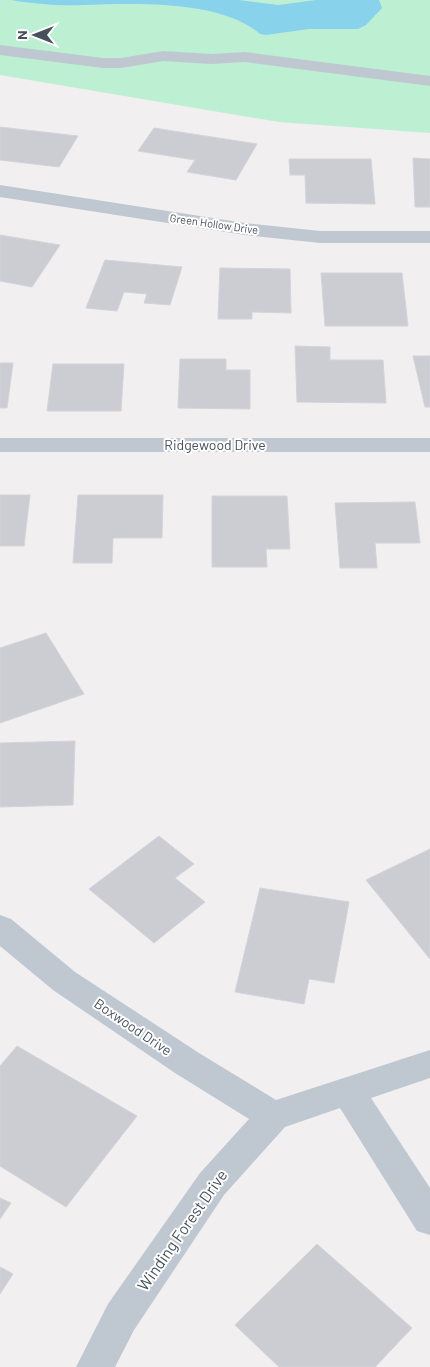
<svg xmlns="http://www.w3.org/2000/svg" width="430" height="1367" font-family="Barlow,sans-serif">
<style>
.green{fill:#bdefd3}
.water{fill:#89d2ec}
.building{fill:#cbcdd3;stroke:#d3d4da}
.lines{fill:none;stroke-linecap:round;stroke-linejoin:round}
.minor{fill:#bfc8d1;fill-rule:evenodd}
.labels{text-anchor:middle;stroke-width:4;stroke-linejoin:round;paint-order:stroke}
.far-street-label{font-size:11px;fill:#47515c;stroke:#fff}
.street-label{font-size:14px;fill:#47515c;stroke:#fff}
.near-street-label{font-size:16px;fill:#47515c;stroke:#fff}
</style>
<rect width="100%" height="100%" fill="#f1efef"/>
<!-- green -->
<path class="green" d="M 0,0 L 430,0 L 430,133 L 279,122 L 0,75 Z"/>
<!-- water -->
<path class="water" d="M 11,0 L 239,0 L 278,5 L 316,0 L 379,0 L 382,8 L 366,25 L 358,29 L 309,29 L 266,35 L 260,34 C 221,0 137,3 84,5 C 61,6 33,4 11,0 Z"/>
<!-- building -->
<g class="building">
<path d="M 0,127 L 78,136 L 59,167 L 0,160 Z"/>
<path d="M 154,128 L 257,144 L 236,180 L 187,172 L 195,160 L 138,151 Z"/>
<path d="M 413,158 L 430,159 L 430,207 L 415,207 Z"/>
<path d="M 289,159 L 371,159 L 375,204 L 306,203 L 305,175 L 290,175 Z"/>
<path d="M 0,235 L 60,245 L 32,287 L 0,281 Z"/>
<path d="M 105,260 L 182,267 L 170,305 L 144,303 L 147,294 L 124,292 L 117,311 L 86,308 Z"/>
<path d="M 220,268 L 290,269 L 291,313 L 252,312 L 252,319 L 218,319 Z"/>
<path d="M 321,273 L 402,273 L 408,326 L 325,326 Z"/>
<path d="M 295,346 L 330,347 L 330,360 L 383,360 L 386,403 L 297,402 Z"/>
<path d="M 413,356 L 430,356 L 430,407 L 425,407 Z"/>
<path d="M 180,359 L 226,359 L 226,370 L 250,370 L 250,409 L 178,408 Z"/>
<path d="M 0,363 L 13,363 L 7,408 L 0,408 Z"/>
<path d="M 53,364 L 124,364 L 121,411 L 47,411 Z"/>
<path d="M 0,495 L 30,495 L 24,546 L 0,546 Z"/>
<path d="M 78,495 L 163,495 L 162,538 L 113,538 L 112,563 L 73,563 Z"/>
<path d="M 212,496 L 287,496 L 290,549 L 266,549 L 267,567 L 212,567 Z"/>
<path d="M 415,502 L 420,543 L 375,543 L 377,568 L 340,568 L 335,503 Z"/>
<path d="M 46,633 L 84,694 L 0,723 L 0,648 Z"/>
<path d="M 75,741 L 73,805 L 0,807 L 0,743 Z"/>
<path d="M 159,836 L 194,864 L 175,878 L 205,902 L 154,943 L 89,889 Z"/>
<path d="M 430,849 L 430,959 L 366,880 Z"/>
<path d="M 260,888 L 349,902 L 334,983 L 309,979 L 304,1004 L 235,992 Z"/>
<path d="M 17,1046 L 137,1116 L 66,1207 L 0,1166 L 0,1066 Z"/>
<path d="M 0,1198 L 11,1203 L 0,1219 Z"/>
<path d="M 317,1244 L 412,1328 L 375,1367 L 279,1367 L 235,1325 Z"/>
<path d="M 0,1267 L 13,1274 L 0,1294 Z"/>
</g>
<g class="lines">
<!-- minor -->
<g class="minor">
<path d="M 0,45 L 103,58 L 121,58 L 163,51 L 211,54 L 245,52 L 430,76 L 430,86 L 245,62 L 211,64 L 163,61 L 121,68 L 103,68 L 0,55 Z"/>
<path d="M 0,185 L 245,223 L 320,231 L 430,231 L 430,243 L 320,243 L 245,235 L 0,197 Z"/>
<rect x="0" y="438" width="430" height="14"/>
<path d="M 0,915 L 11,919 L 75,972 L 199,1053 L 276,1100 L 430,1050 L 430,1078 L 371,1098 L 430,1188 L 430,1235 L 417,1231 L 340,1108 L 285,1127 L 224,1195 L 134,1330 L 115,1367 L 76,1367 L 108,1304 L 200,1173 L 249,1119 L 175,1073 L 53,990 L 0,946 Z"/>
</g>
</g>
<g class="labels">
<!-- far-street labels -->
<g class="far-street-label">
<text transform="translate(214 224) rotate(8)" y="4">Green Hollow Drive</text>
</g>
<!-- street labels -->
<g class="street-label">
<text x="215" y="450">Ridgewood Drive</text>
<text transform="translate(133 1027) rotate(34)" y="5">Boxwood Drive</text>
</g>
<!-- near-street labels -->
<g class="near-street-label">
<text transform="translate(182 1230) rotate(-55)" y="6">Winding Forest Drive</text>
</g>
</g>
<!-- north arrow -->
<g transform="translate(35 35) rotate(270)" stroke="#ffffff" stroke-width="4" paint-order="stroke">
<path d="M0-4L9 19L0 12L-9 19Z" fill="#47515c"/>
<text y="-8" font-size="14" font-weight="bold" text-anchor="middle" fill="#47515c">N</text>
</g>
</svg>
